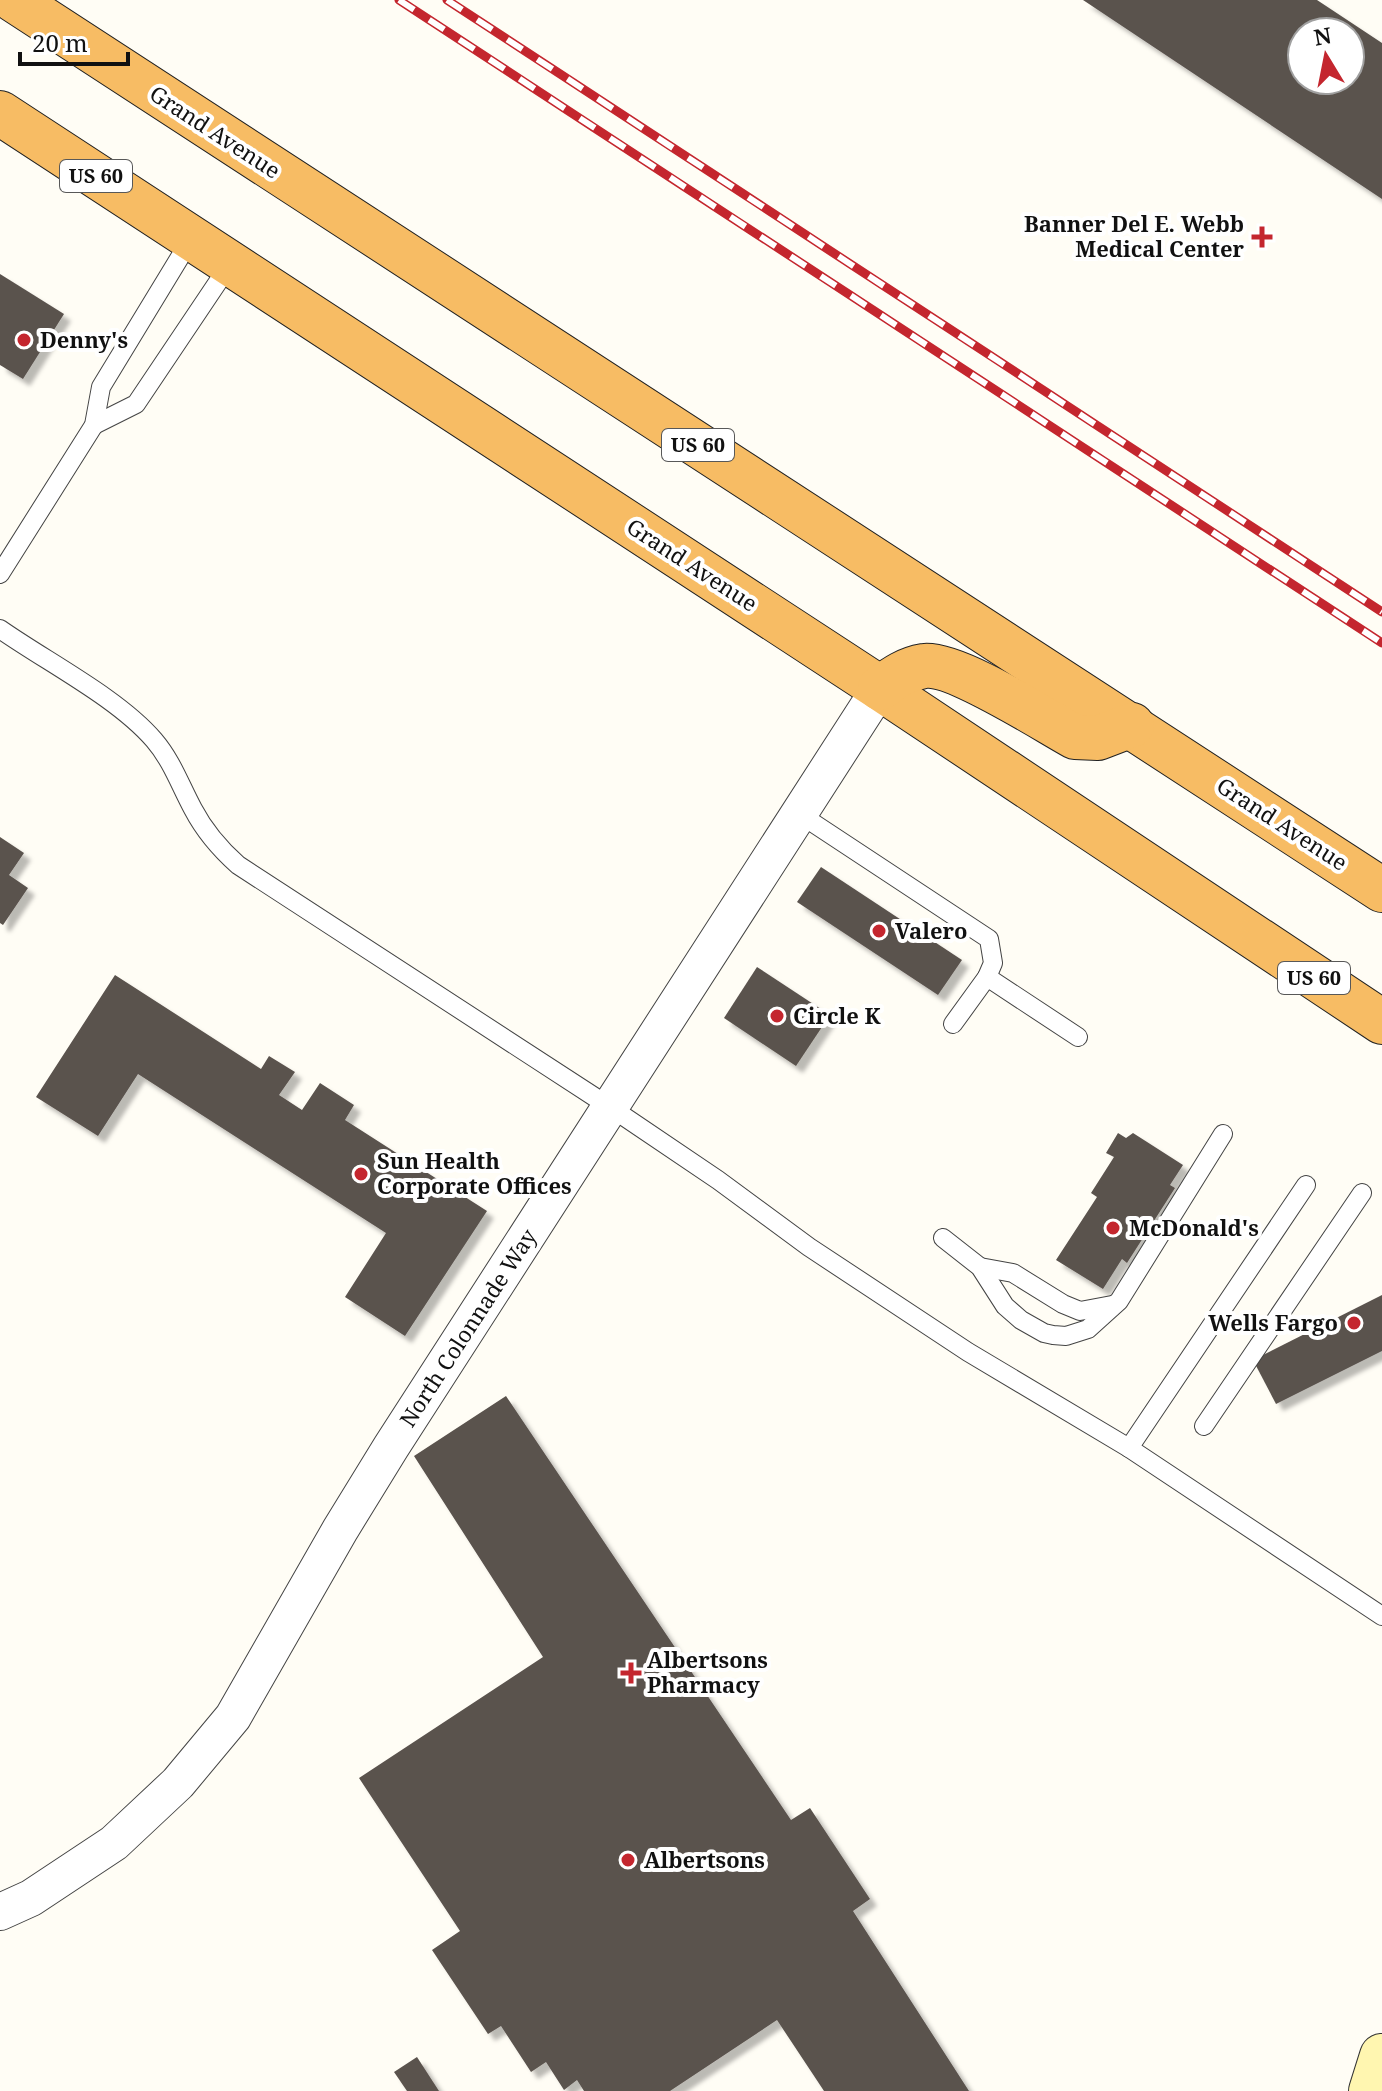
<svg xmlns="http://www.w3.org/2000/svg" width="1382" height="2091" font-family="'Noto Serif',serif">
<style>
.building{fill:#5a524d;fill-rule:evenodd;filter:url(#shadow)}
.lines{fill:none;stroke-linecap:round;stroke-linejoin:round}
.service-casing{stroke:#444;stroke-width:20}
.minor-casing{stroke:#444;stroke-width:38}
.secondary-casing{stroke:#333;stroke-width:46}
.trunk-casing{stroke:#222;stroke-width:46}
.service{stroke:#fff;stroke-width:18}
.minor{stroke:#fff;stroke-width:36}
.secondary{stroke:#fff6b0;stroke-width:44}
.trunk{stroke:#f7bc64;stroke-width:44}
.rail-casing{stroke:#c4262e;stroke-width:9}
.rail{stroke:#fff;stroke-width:6;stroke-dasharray:18;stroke-linecap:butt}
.poi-dot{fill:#c4262e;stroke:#fff;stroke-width:3}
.labels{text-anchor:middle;stroke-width:8;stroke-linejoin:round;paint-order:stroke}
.shield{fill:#fff;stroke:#585858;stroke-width:2}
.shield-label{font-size:20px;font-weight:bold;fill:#111}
.street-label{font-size:22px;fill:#111;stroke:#fff}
.poi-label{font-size:22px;font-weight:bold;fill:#111;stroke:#fff;text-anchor:start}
</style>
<defs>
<filter id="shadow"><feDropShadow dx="7" dy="7" stdDeviation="2" flood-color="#0004"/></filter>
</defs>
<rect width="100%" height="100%" fill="#fffdf5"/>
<!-- building -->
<g class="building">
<path d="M 1083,0 L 1317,0 L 1382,43 L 1382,199 ZM 1302,32 L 1350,32 L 1350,80 L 1302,80 Z"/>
<path d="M 0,274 L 64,314 L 23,379 L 0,365 Z"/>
<path d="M 0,837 L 24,853 L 9,875 L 28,888 L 3,925 L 0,923 Z"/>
<path d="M 821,867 L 962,960 L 938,995 L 797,902 Z"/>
<path d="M 757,967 L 830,1015 L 796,1066 L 724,1018 Z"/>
<path d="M 115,975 L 261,1069 L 269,1056 L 295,1072 L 279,1095 L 302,1110 L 320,1083 L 354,1105 L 345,1120 L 487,1211 L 405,1336 L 345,1297 L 386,1233 L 138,1074 L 98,1136 L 36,1097 Z"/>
<path d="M 1118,1133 L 1126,1138 L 1133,1133 L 1183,1165 L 1170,1185 L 1175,1188 L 1127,1263 L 1122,1259 L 1103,1289 L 1056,1260 L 1097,1197 L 1091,1193 L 1114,1157 L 1106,1153 Z"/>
<path d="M 1382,1295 L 1382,1351 L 1276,1404 L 1253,1360 Z"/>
<path d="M 506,1396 L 791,1820 L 810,1808 L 870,1899 L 853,1911 L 969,2091 L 824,2091 L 777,2020 L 670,2091 L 584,2091 L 577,2080 L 564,2090 L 546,2062 L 531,2072 L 501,2026 L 488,2034 L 432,1950 L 460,1931 L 359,1778 L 543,1657 L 414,1456 Z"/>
<path d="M 417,2057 L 439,2091 L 407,2091 L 394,2072 Z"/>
</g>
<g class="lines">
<defs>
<g id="service">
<path d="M 94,425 L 136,404 L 230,264"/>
<path d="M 0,574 L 94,425 L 101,387 L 191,239"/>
<path d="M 0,629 C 47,662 118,698 154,740 C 172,761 180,785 193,809 C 204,830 220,849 238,865 L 610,1107 L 718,1180 L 809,1247 L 968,1352 L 1129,1448 L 1382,1616"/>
<path d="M 798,813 L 989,939 L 993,963 L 987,977 L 953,1024"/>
<path d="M 987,977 L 1078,1037"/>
<path d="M 943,1238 L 980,1267 L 1005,1306 L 1021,1320 L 1044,1333 L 1053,1335 L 1066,1336 L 1088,1329 L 1119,1301 L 1223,1134"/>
<path d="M 980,1267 L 1013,1273 L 1063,1304 L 1080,1311 L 1112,1305"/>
<path d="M 1204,1426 L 1362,1193"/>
<path d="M 1129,1448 L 1306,1185"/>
</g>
<path id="minor" d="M 0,1912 L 31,1898 L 114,1843 L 178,1783 L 233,1717 L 340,1530 L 391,1447 L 880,688"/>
<path id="secondary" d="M 1371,2091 L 1382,2056"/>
<g id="trunk">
<path d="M 14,0 L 1382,890"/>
<path d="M 0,113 L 880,688 L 1382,1022"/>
<path d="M 880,688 C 894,678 906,669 924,666 C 955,662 1044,720 1075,737 L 1098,738 L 1132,725"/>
</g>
</defs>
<!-- service casing -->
<use href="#service" class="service-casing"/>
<!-- minor casing -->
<use href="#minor" class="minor-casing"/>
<!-- secondary casing -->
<use href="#secondary" class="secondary-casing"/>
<!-- trunk casing -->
<use href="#trunk" class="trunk-casing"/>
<!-- service -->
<use href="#service" class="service"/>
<!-- minor -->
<use href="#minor" class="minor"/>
<!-- secondary -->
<use href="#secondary" class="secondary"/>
<!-- trunk -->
<use href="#trunk" class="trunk"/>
<defs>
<g id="rail">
<path d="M 399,0 L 1382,643"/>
<path d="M 447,0 L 1382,612"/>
</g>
</defs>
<!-- rail casing -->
<use href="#rail" class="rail-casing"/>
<!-- rail -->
<use href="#rail" class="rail"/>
</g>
<!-- markers -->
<g class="poi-dot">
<path d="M1258 225h8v8h8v8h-8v8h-8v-8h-8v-8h8z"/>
<circle cx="24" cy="340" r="8"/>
<circle cx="879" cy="931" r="8"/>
<circle cx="777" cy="1016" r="8"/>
<circle cx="361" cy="1174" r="8"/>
<circle cx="1113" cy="1228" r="8"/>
<circle cx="1354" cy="1323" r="8"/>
<path d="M627 1661h8v8h8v8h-8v8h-8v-8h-8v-8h8z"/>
<circle cx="628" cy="1860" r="8"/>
</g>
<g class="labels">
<!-- shield labels -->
<g class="shield">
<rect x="60" y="160" width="72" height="32" rx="6"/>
<rect x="662" y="429" width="72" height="32" rx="6"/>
<rect x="1278" y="962" width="72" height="32" rx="6"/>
</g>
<g class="shield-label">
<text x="96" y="183">US 60</text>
<text x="698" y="452">US 60</text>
<text x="1314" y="985">US 60</text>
</g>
<!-- street labels -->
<g class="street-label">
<text transform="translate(215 132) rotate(33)" y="8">Grand Avenue</text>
<text transform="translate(692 565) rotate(33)" y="8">Grand Avenue</text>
<text transform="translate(1282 824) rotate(33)" y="8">Grand Avenue</text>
<text transform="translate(468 1328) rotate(-57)" y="8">North Colonnade Way</text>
</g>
<!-- poi labels -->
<g class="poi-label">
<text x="1244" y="232" text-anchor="end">Banner Del E. Webb<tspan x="1244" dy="25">Medical Center</tspan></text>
<text x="40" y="348">Denny's</text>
<text x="895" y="939">Valero</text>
<text x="793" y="1024">Circle K</text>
<text x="377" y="1169">Sun Health<tspan x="377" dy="25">Corporate Offices</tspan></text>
<text x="1129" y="1236">McDonald's</text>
<text x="1338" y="1331" text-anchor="end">Wells Fargo</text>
<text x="647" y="1668">Albertsons<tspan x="647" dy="25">Pharmacy</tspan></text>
<text x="644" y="1868">Albertsons</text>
</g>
</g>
<!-- north arrow -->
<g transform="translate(1326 56) rotate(350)"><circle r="38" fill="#ffffff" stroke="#a0a0a0" stroke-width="2"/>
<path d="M0-6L14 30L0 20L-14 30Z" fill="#c4262e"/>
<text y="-12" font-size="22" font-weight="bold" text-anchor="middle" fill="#111111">N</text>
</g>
<!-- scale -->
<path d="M20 52v12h108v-12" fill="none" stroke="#111111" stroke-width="4"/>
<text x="32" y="52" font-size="24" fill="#111111" stroke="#ffffff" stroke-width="6" paint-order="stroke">20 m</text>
</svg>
